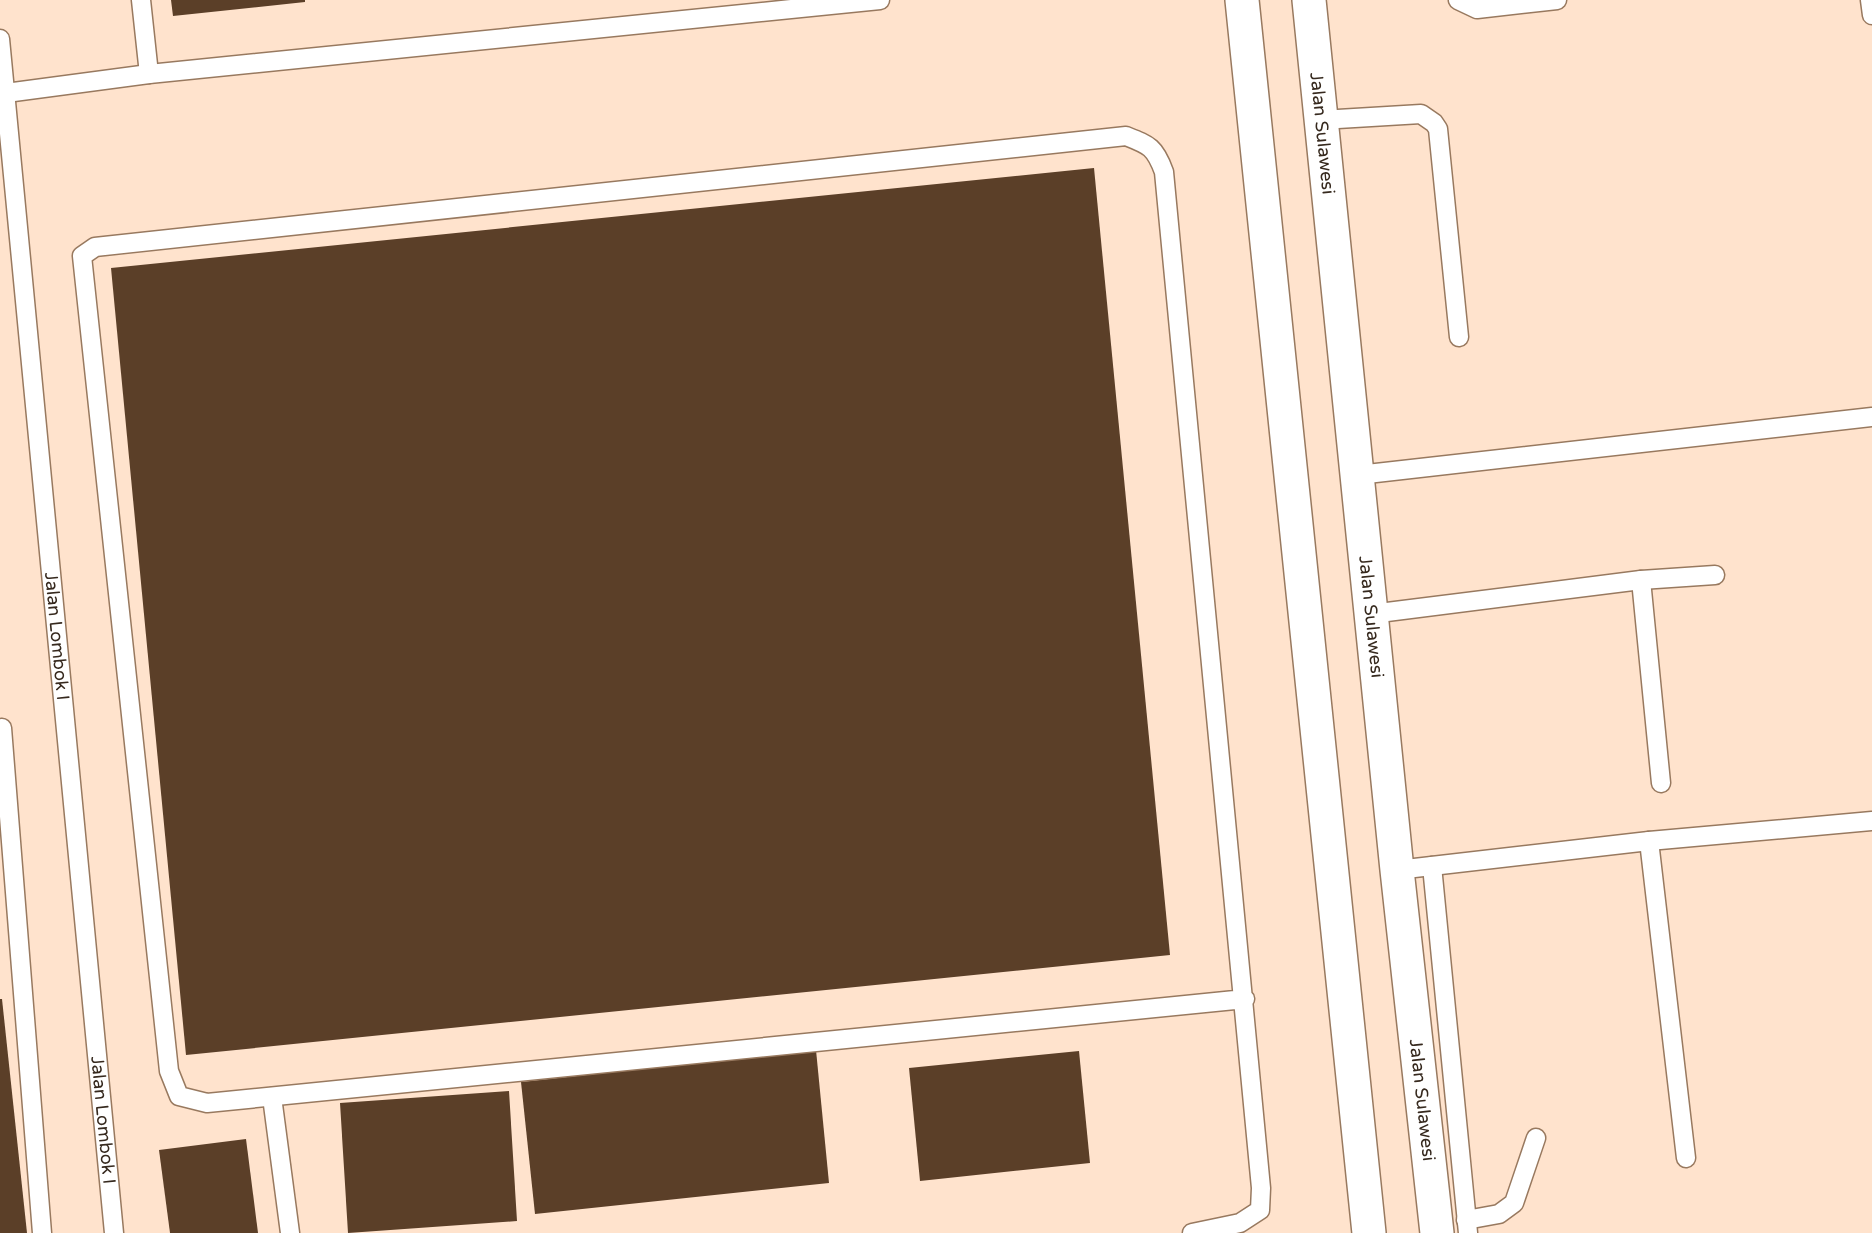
<svg xmlns="http://www.w3.org/2000/svg" width="1872" height="1233" font-family="'Varela Round',sans-serif">
<style>
.building{fill:#5b3f28}
.lines{fill:none;stroke-linecap:round;stroke-linejoin:round}
.lane-casing{stroke:#98795f;stroke-width:21}
.street-casing{stroke:#98795f;stroke-width:36}
.lane{stroke:#fff;stroke-width:18}
.street{stroke:#fff;stroke-width:33}
.labels{text-anchor:middle;stroke-width:6;stroke-linejoin:round;paint-order:stroke}
.street-label{font-size:18px;fill:#36291e;stroke:#ffe3cd}
</style>
<rect width="100%" height="100%" fill="#ffe3cd"/>
<!-- building -->
<g class="building">
<path d="M 171,0 L 305,0 L 305,2 L 173,16 Z"/>
<path d="M 1094,168 L 1170,955 L 186,1055 L 111,268 Z"/>
<path d="M 0,999 L 2,999 L 27,1233 L 0,1233 Z"/>
<path d="M 816,1050 L 829,1183 L 535,1214 L 521,1082 Z"/>
<path d="M 1079,1051 L 1090,1163 L 920,1181 L 909,1068 Z"/>
<path d="M 509,1091 L 517,1221 L 348,1233 L 340,1103 Z"/>
<path d="M 246,1139 L 258,1233 L 170,1233 L 159,1150 Z"/>
</g>
<g class="lines">
<defs>
<g id="lane">
<path d="M 141,0 L 149,74"/>
<path d="M 1458,0 L 1477,9 L 1557,0"/>
<path d="M 1870,0 L 1872,15"/>
<path id="s1" d="M 0,39 L 114,1233"/>
<path d="M 6,93 L 149,74 L 880,0"/>
<path d="M 1321,120 L 1421,114 L 1434,123 L 1438,129 L 1459,337"/>
<path d="M 1358,475 L 1872,417"/>
<path d="M 1641,580 L 1661,783"/>
<path d="M 1371,614 L 1641,580 L 1715,575"/>
<path d="M 2,728 L 42,1233"/>
<path d="M 1649,841 L 1686,1158"/>
<path d="M 1432,866 L 1468,1233"/>
<path d="M 1397,870 L 1649,841 L 1872,821"/>
<path d="M 272,1097 L 290,1233"/>
<path d="M 1466,1220 L 1499,1214 L 1514,1203 L 1536,1138"/>
<path d="M 1192,1233 L 1240,1223 L 1260,1210 L 1261,1188 L 1164,172 C 1155,147 1149,145 1126,136 L 95,247 L 82,256 L 169,1071 L 179,1096 L 207,1103 L 1245,999"/>
</g>
<g id="street">
<path d="M 1242,0 L 1369,1233"/>
<path id="s2" d="M 1309,0 L 1397,870 L 1437,1233"/>
</g>
</defs>
<!-- lane casing -->
<use href="#lane" class="lane-casing"/>
<!-- street casing -->
<use href="#street" class="street-casing"/>
<!-- lane -->
<use href="#lane" class="lane"/>
<!-- street -->
<use href="#street" class="street"/>
</g>
<g class="labels">
<!-- street labels -->
<g class="street-label">
<text dy="6" stroke="none"><textPath href="#s2" startOffset="134">Jalan Sulawesi</textPath></text>
<text dy="6" stroke="none"><textPath href="#s2" startOffset="620">Jalan Sulawesi</textPath></text>
<text dy="6" stroke="none"><textPath href="#s1" startOffset="600">Jalan Lombok I</textPath></text>
<text dy="6" stroke="none"><textPath href="#s2" startOffset="1106">Jalan Sulawesi</textPath></text>
<text dy="6" stroke="none"><textPath href="#s1" startOffset="1086">Jalan Lombok I</textPath></text>
</g>
</g>
</svg>
